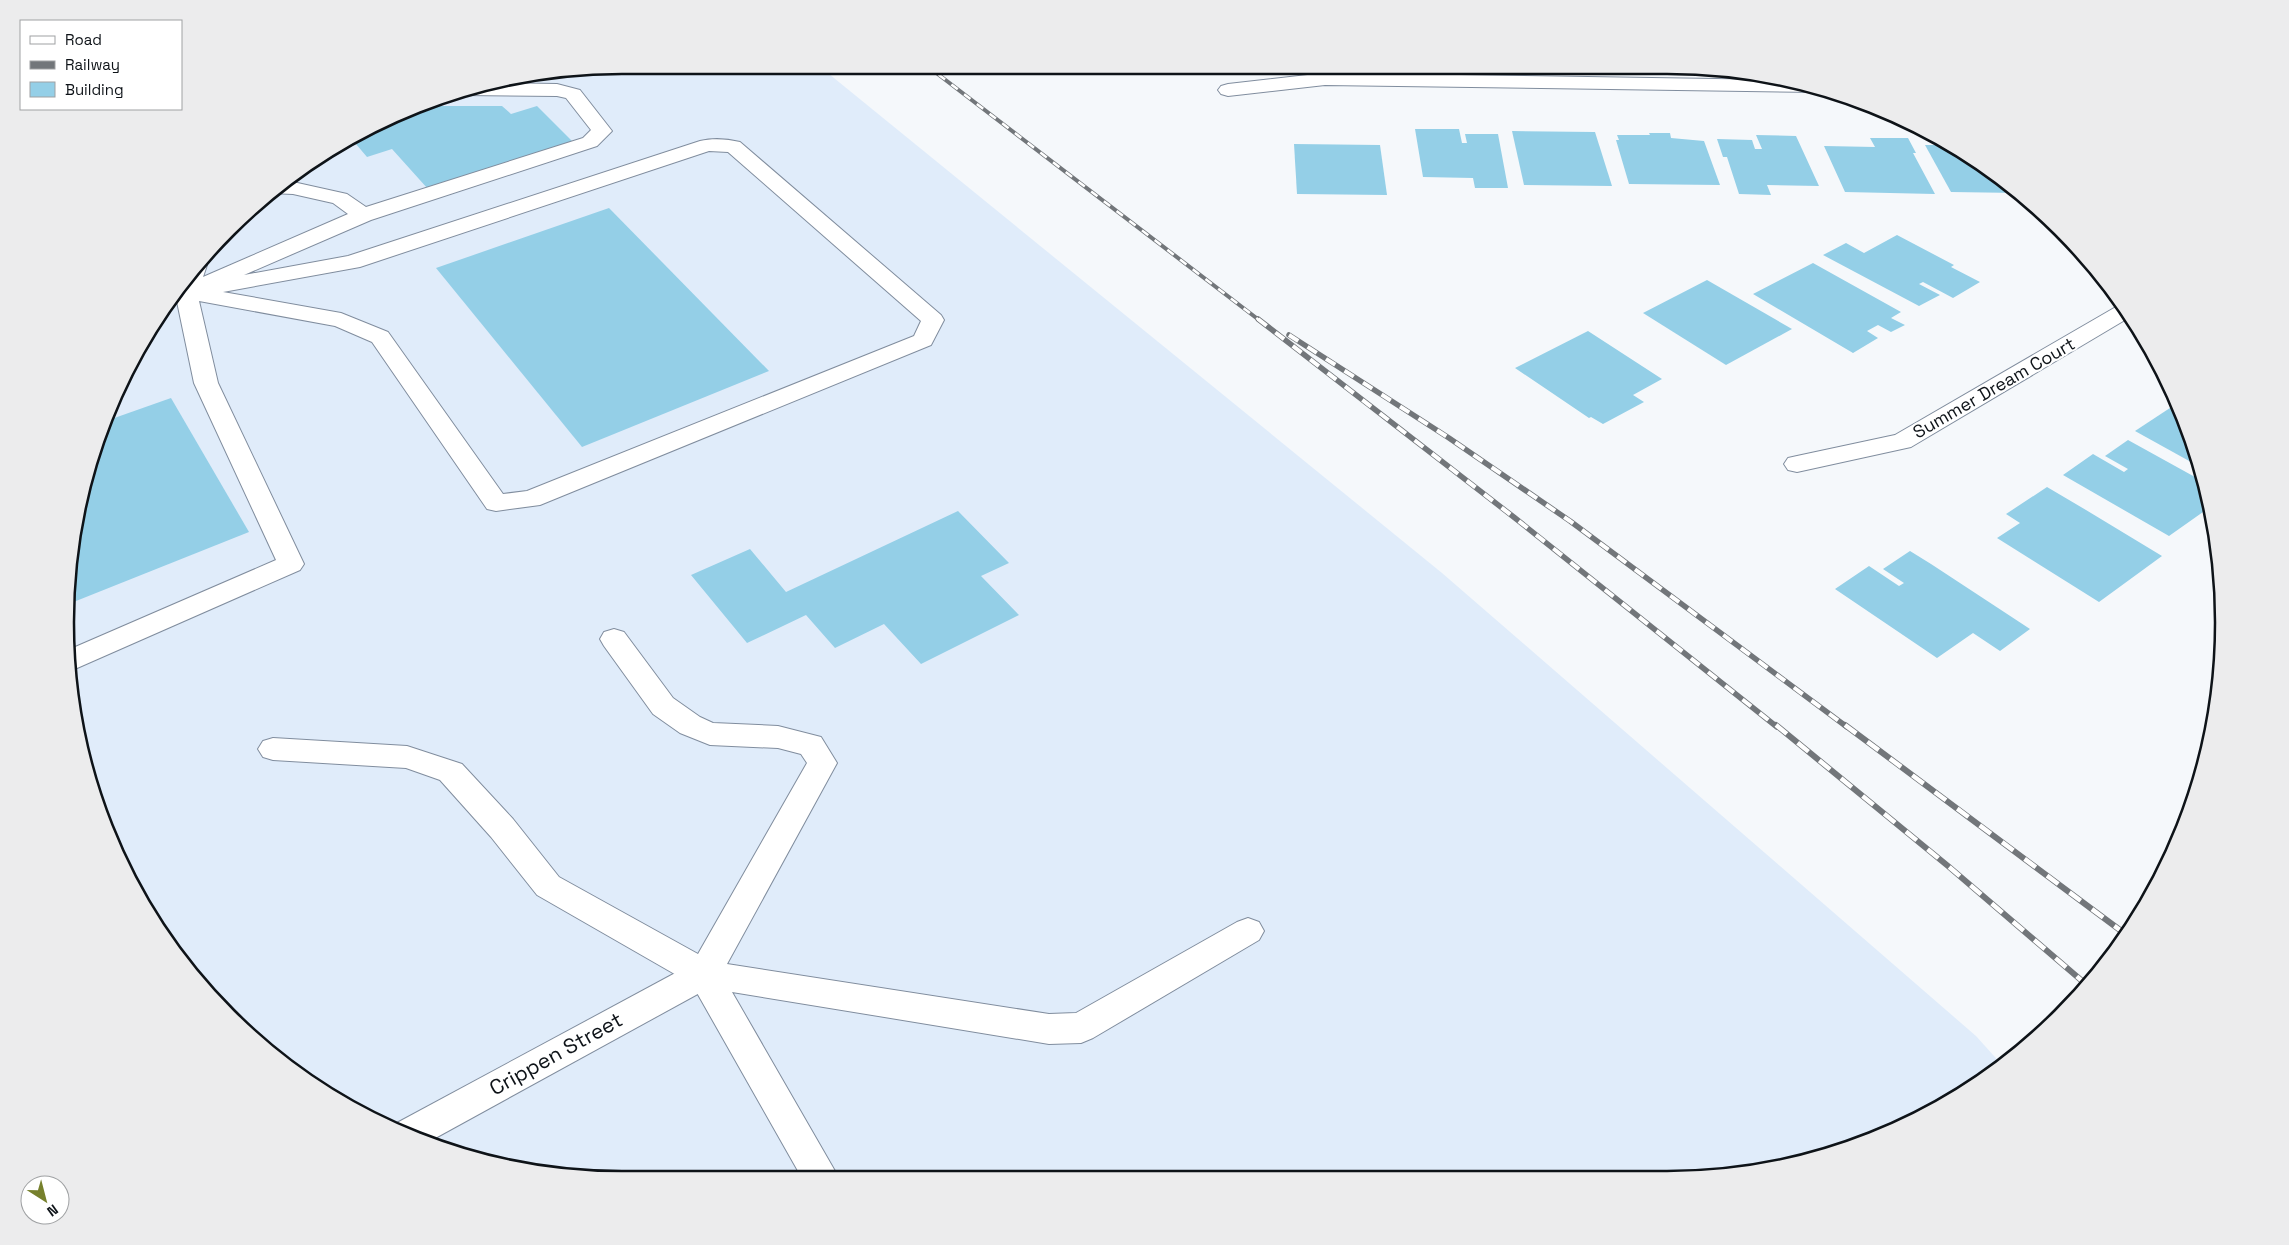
<svg xmlns="http://www.w3.org/2000/svg" width="2289" height="1245" font-family="'Space Grotesk',sans-serif">
<style>
.built{fill:#e0ecfa}
.building{fill:#94cfe7}
.lines{fill:none;stroke-linecap:round;stroke-linejoin:round}
.service-casing{stroke:#808d9e;stroke-width:2}
.minor-casing{stroke:#808d9e;stroke-width:2}
.service{fill:#fff;fill-rule:evenodd}
.minor{fill:#fff;fill-rule:evenodd}
.rail-far2-casing{stroke:#72767a;stroke-width:4}
.rail-far1-casing{stroke:#72767a;stroke-width:5.5}
.rail-casing{stroke:#72767a;stroke-width:6}
.rail-far2{stroke:#fff;stroke-width:2.5;stroke-dasharray:8;stroke-linecap:butt}
.rail-far1{stroke:#fff;stroke-width:4;stroke-dasharray:11;stroke-linecap:butt}
.rail{stroke:#fff;stroke-width:4.5;stroke-dasharray:14;stroke-linecap:butt}
.labels{text-anchor:middle;stroke-width:4;stroke-linejoin:round;paint-order:stroke}
.street-label{font-size:18px;fill:#0e1318;stroke:#fff}
.near-street-label{font-size:21px;fill:#0e1318;stroke:#fff}
.rim{fill:none;stroke:#0e1318;stroke-width:2.5}
</style>
<rect width="100%" height="100%" fill="#f5f8fb"/>
<!-- built -->
<path class="built" d="M 622,65 L 818,65 L 1442,573 L 1976,1036 L 2003,1066 L 1880,1138 L 1740,1175 L 586,1179 L 478,1161 L 376,1122 L 283,1065 L 204,990 L 159,932 L 108,836 L 84,767 L 66,659 L 66,586 L 84,478 L 108,409 L 159,313 L 204,255 L 283,180 L 344,140 L 443,95 L 514,76 Z"/>
<!-- building -->
<g class="building">
<path d="M 418,106 L 502,106 L 511,114 L 537,106 L 573,142 L 428,189 L 392,149 L 367,157 L 350,137 Z"/>
<path d="M 1415,129 L 1459,129 L 1462,143 L 1467,143 L 1465,134 L 1498,134 L 1508,188 L 1475,188 L 1473,178 L 1423,177 Z"/>
<path d="M 1512,131 L 1595,132 L 1612,186 L 1524,185 Z"/>
<path d="M 1649,133 L 1670,133 L 1671,138 L 1704,141 L 1720,185 L 1629,184 L 1616,140 L 1619,140 L 1617,135 L 1650,135 Z"/>
<path d="M 1756,135 L 1796,136 L 1819,186 L 1767,185 L 1771,195 L 1739,194 L 1727,157 L 1723,157 L 1717,139 L 1752,140 L 1755,149 L 1762,149 Z"/>
<path d="M 1870,138 L 1908,138 L 1916,153 L 1913,153 L 1935,194 L 1845,192 L 1824,146 L 1875,147 Z"/>
<path d="M 1294,144 L 1380,145 L 1387,195 L 1297,194 Z"/>
<path d="M 1925,145 L 1950,145 L 2006,180 L 2019,193 L 1951,192 Z"/>
<path d="M 609,208 L 769,371 L 582,447 L 436,268 Z"/>
<path d="M 1897,235 L 1954,265 L 1951,267 L 1980,282 L 1953,298 L 1923,282 L 1919,284 L 1940,295 L 1919,306 L 1823,255 L 1846,243 L 1864,253 Z"/>
<path d="M 1813,263 L 1901,312 L 1891,318 L 1905,325 L 1891,332 L 1878,325 L 1867,331 L 1878,338 L 1853,353 L 1753,294 Z"/>
<path d="M 1707,280 L 1792,329 L 1726,365 L 1643,313 Z"/>
<path d="M 1588,331 L 1662,379 L 1633,395 L 1644,402 L 1603,424 L 1591,417 L 1589,418 L 1515,368 Z"/>
<path d="M 171,398 L 249,532 L 66,605 L 66,586 L 84,478 L 103,422 Z"/>
<path d="M 2176,404 L 2195,444 L 2200,467 L 2135,431 Z"/>
<path d="M 2128,440 L 2204,482 L 2211,516 L 2203,512 L 2169,536 L 2063,475 L 2093,454 L 2124,472 L 2128,469 L 2105,456 Z"/>
<path d="M 2047,487 L 2086,510 L 2162,556 L 2099,602 L 1997,538 L 2020,523 L 2006,514 Z"/>
<path d="M 958,511 L 1009,563 L 981,576 L 1019,615 L 921,664 L 884,624 L 835,648 L 806,615 L 747,643 L 691,575 L 750,549 L 786,592 Z"/>
<path d="M 1910,551 L 1931,564 L 2030,629 L 2000,651 L 1973,633 L 1937,658 L 1835,589 L 1869,566 L 1899,586 L 1904,583 L 1883,569 Z"/>
<path d="M 98,807 L 99,807 L 120,859 L 108,836 Z"/>
</g>
<g class="lines">
<defs>
<g id="service">
<path d="M 485,83 L 557,84 L 580,90 L 612,131 L 597,146 L 371,220 L 244,275 L 348,256 L 700,141 C 712,138 728,139 740,142 L 941,315 L 944,320 L 931,345 L 540,505 L 496,511 L 487,509 L 372,342 L 335,326 L 199,301 L 218,383 L 304,564 L 300,570 L 68,672 L 66,651 L 276,560 L 194,383 L 175,292 L 200,259 L 204,260 L 207,265 L 203,277 L 348,214 L 333,203 L 293,194 L 270,193 L 281,182 L 293,182 L 347,194 L 366,207 L 583,138 L 591,130 L 566,98 L 557,96 L 463,95 L 455,91 ZM 709,151 L 728,152 L 921,321 L 914,336 L 527,491 L 503,494 L 388,332 L 341,313 L 223,292 L 360,267 Z"/>
<path d="M 614,629 L 624,632 L 673,698 L 700,717 L 713,723 L 778,726 L 821,737 L 837,763 L 727,964 L 1049,1014 L 1076,1013 L 1237,922 L 1248,918 L 1259,922 L 1264,931 L 1259,940 L 1093,1038 L 1081,1043 L 1049,1044 L 732,992 L 839,1178 L 802,1178 L 692,984 L 537,895 L 491,837 L 440,780 L 406,768 L 273,760 L 263,757 L 258,749 L 263,741 L 273,738 L 407,746 L 462,764 L 513,819 L 559,877 L 698,954 L 807,763 L 801,754 L 778,748 L 710,745 L 680,733 L 653,714 L 604,646 L 600,639 L 604,632 Z"/>
</g>
<g id="minor">
<path d="M 1325,73 L 1785,80 L 1811,84 L 1824,89 L 1816,92 L 1325,85 L 1228,96 L 1221,94 L 1218,90 L 1221,86 L 1228,84 Z"/>
<path d="M 186,285 L 194,287 L 197,292 C 192,300 176,305 167,303 L 179,287 Z"/>
<path d="M 2121,304 L 2130,317 L 1911,447 L 1797,472 L 1788,470 L 1784,464 L 1788,458 L 1797,456 L 1895,435 Z"/>
<path d="M 704,960 L 716,964 L 720,974 L 716,984 L 428,1142 L 393,1129 L 395,1124 L 692,964 Z"/>
</g>
</defs>
<!-- service casing -->
<use href="#service" class="service-casing"/>
<!-- minor casing -->
<use href="#minor" class="minor-casing"/>
<!-- service -->
<use href="#service" class="service"/>
<!-- minor -->
<use href="#minor" class="minor"/>
<defs>
<path id="rail-far2" d="M 926,65 L 1259,320"/>
<g id="rail-far1">
<path d="M 1258,319 L 1515,518 L 1777,727"/>
<path d="M 1289,335 L 1449,438 L 1570,521 L 1847,727"/>
</g>
<g id="rail">
<path d="M 1776,725 L 1948,866 L 2088,986"/>
<path d="M 1845,725 L 2124,933"/>
</g>
</defs>
<!-- rail-far2 casing -->
<use href="#rail-far2" class="rail-far2-casing"/>
<!-- rail-far1 casing -->
<use href="#rail-far1" class="rail-far1-casing"/>
<!-- rail casing -->
<use href="#rail" class="rail-casing"/>
<!-- rail-far2 -->
<use href="#rail-far2" class="rail-far2"/>
<!-- rail-far1 -->
<use href="#rail-far1" class="rail-far1"/>
<!-- rail -->
<use href="#rail" class="rail"/>
</g>
<g class="labels">
<!-- street labels -->
<g class="street-label">
<text transform="translate(1994 388) rotate(-30)" y="6">Summer Dream Court</text>
</g>
<!-- near-street labels -->
<g class="near-street-label">
<text transform="translate(556 1054) rotate(-29)" y="7">Crippen Street</text>
</g>
</g>
<!-- crop -->
<path d="M0 0H2289V1245H0ZM622 74H1667A548 548 0 0 1 2215 622V623A548 548 0 0 1 1667 1171H622A548 548 0 0 1 74 623V622A548 548 0 0 1 622 74Z" fill="#ececed" fill-rule="evenodd"/>
<path class="rim" d="M622 74H1667A548 548 0 0 1 2215 622V623A548 548 0 0 1 1667 1171H622A548 548 0 0 1 74 623V622A548 548 0 0 1 622 74Z"/>
<!-- legend -->
<rect x="20" y="20" width="162" height="90" fill="#ffffff" stroke="#9fa1a3"/>
<rect x="30" y="36" width="25" height="8" fill="#ffffff" stroke="#9fa1a3"/>
<text x="65" y="45" font-size="15" fill="#0e1318">Road</text>
<rect x="30" y="61" width="25" height="8" fill="#72767a" stroke="#9fa1a3"/>
<text x="65" y="70" font-size="15" fill="#0e1318">Railway</text>
<rect x="30" y="82" width="25" height="15" fill="#94cfe7" stroke="#9fa1a3"/>
<text x="65" y="95" font-size="15" fill="#0e1318">Building</text>
<!-- north arrow -->
<g transform="translate(45 1200) rotate(144)"><circle r="24" fill="#ffffff" stroke="#9fa1a3"/>
<path d="M0-4L9 19L0 12L-9 19Z" fill="#76802c"/>
<text y="-8" font-size="14" font-weight="bold" text-anchor="middle" fill="#0e1318">N</text>
</g>
</svg>
